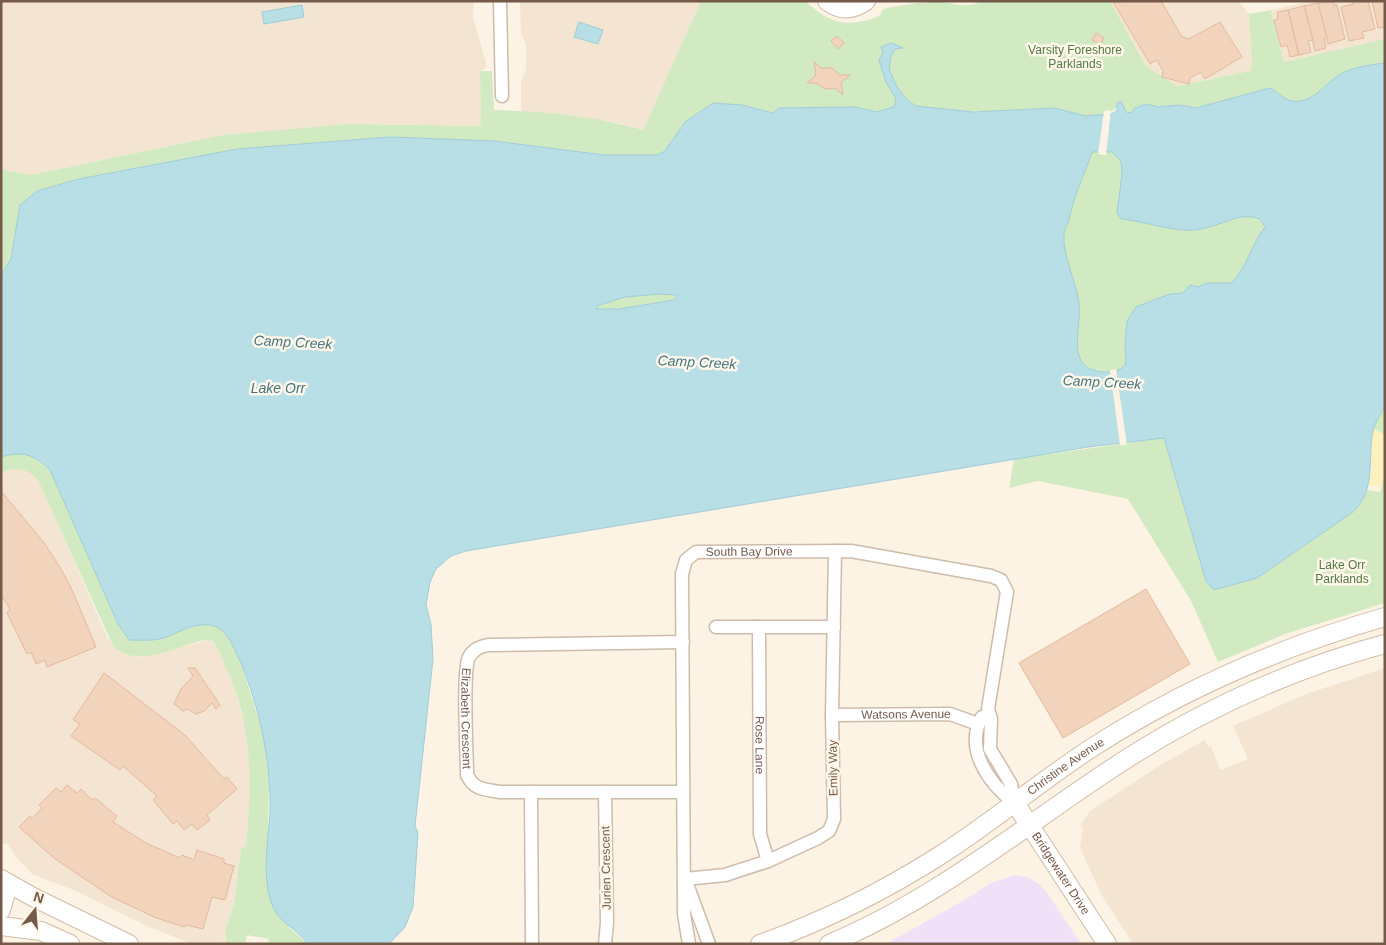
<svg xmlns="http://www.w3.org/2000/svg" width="1386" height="945" font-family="Helvetica,sans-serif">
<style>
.residential{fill:#f4e5d2}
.education{fill:#f0e1f9}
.green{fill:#d1eac2}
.sand{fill:#fcf0bf}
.water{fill:#b8dee6;stroke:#9fcdd8;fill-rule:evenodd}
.pier{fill:#fcf3e4}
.building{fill:#f2d3bc;stroke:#e4b99c}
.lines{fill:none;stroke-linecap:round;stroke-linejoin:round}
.street-casing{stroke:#cebbab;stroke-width:15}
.secondary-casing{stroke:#d1bba8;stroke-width:20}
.street{stroke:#fff;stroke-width:12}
.secondary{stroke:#fff;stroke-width:18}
.labels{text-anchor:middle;stroke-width:5;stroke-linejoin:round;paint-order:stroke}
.park-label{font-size:12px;fill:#517b42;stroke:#fff7ea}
.street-label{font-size:12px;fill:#755a4a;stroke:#fff7ea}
.water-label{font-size:14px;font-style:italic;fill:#407581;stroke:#fff7ea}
</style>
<rect width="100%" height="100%" fill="#fcf3e4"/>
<!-- residential -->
<g class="residential">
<path d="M 1,1 L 474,1 L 473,17 L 487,67 L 480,71 L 481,126 L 347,124 L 222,135 L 31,175 L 1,169 Z"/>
<path d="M 520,1 L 701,1 L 643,130 L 618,123 L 521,111 L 521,82 L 526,69 L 526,44 L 521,34 Z"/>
<path d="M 1110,1 L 1238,1 L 1249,14 L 1252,63 L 1250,71 L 1177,86 L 1146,66 Z"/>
<path d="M 1312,1 L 1385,1 L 1385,39 L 1284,62 L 1271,10 Z"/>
<path d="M 21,468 L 30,471 L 38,479 L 108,639 L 126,654 L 142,657 L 209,640 L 217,647 L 233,682 L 247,734 L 250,773 L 250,806 L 246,846 L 241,850 L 234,904 L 226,928 L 226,944 L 217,942 L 215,944 L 192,944 L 147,926 L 76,891 L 32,874 L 16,857 L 8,844 L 1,843 L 1,473 Z"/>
<path d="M 1385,668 L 1385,944 L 1133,944 L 1101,894 L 1080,848 L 1083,828 L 1080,826 L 1090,811 L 1162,764 L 1205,740 L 1208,747 L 1211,746 L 1220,770 L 1248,759 L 1233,726 L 1306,694 Z"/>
</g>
<!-- education -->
<path class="education" d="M 1015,875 L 1027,877 L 1039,884 L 1048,894 L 1081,944 L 886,944 L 966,899 L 991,883 Z"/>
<!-- green -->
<g class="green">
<path d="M 701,1 L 805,1 C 832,25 846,28 880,16 L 883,9 C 901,5 919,2 937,2 C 958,2 961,10 983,1 L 1110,1 L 1146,66 L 1177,86 L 1250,71 L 1252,63 L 1249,14 L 1271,10 L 1284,62 L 1385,39 L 1385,63 C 1370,65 1356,67 1343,73 C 1326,81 1314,105 1293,101 C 1284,100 1278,92 1270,88 L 1195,108 L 1179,105 L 1159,107 L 1146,104 L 1135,108 L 1131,113 L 1126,112 L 1121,102 C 1112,119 1085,119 1068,112 L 955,111 L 916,106 L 907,100 L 897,87 L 889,69 L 891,56 L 895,49 L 901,48 L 891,43 L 886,82 L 896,99 L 894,107 L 876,112 L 856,107 L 779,108 L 774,113 L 742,105 L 713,103 L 685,122 L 665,151 L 657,155 L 604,155 L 494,141 L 390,137 L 237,149 L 79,179 L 37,191 L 20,205 L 11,259 L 1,275 L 1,169 L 31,175 L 222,135 L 347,124 L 481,126 L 480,71 L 492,71 L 494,110 C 543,111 596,116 643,130 Z"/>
<path d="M 1092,152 L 1112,152 L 1121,161 L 1122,174 L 1119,197 L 1121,219 C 1153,222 1178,231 1211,225 C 1227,223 1244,213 1260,219 L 1265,227 C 1251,245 1247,268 1231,284 L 1207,283 L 1183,293 L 1170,294 L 1136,307 L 1125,343 L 1126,363 C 1120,371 1114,373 1103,372 C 1064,369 1082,329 1079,304 C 1077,284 1062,254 1064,234 C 1064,229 1068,224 1069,220 C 1073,194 1085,176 1092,152 Z"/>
<path d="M 660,294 L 679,295 L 674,300 L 619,309 L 596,309 L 597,306 L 625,297 Z"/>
<path d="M 1385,406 L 1385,435 L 1373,428 Z"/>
<path d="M 1164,438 L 1206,581 L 1257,578 L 1353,512 L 1361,504 L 1366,490 L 1380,492 L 1385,474 L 1385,603 L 1285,634 L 1218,662 L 1191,601 L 1128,499 L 1038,481 L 1009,488 L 1014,459 Z"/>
<path d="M 13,453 L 31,455 L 50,470 L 118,624 L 129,640 L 159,639 L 199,625 L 210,625 L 220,628 L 231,640 L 243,670 L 265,739 L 269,783 L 267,870 L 289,928 L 308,944 L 268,944 L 269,939 L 247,935 L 245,944 L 226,944 L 226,928 L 234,904 L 241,849 L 246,846 C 252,786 253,728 228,672 C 223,662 220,649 212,641 L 204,640 C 176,647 137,669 113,646 L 38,480 C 26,467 17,467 1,473 L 1,457 Z"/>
</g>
<!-- sand -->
<path class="sand" d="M 1373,428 L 1385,435 L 1385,474 L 1381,487 L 1368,485 L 1372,470 L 1370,449 Z"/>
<!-- water -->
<g class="water">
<path d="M 302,5 L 304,17 L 264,24 L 262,12 Z"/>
<path d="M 579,22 L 603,30 L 598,44 L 574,37 Z"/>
<path d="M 891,43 L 903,48 L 895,49 L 891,56 L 889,69 L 897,87 L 907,100 L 916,106 L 973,112 L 1055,108 L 1085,116 L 1111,114 L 1117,111 L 1117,103 L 1121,101 L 1126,112 L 1131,113 L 1135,108 L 1146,104 L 1159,107 L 1179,105 L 1196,108 L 1270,88 C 1278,92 1284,100 1293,101 C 1312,104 1325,84 1339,75 C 1352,67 1370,65 1385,63 L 1385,406 C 1381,414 1375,422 1373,431 C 1367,460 1377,489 1353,512 L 1257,578 L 1214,590 L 1206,581 L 1164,438 L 1088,447 L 466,551 L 451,556 L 436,569 L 430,582 L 426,605 L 431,624 L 433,659 L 415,826 L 418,833 L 413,907 L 405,927 L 389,944 L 308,944 C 296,928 278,923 271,902 C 262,873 268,842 270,812 C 271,760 260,709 240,661 C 233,647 228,628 210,625 C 193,622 176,635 160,639 C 150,641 139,640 129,640 L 118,624 L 50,470 C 35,455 22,450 1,457 L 1,275 L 11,259 L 20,205 L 37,191 L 79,179 L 237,149 L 390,137 L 494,141 L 604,155 L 657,155 L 665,151 L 685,122 L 713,103 L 742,105 L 773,113 L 779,108 L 856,107 L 876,112 L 894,107 L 896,99 L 886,82 L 879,60 L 883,53 L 881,47 ZM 1092,152 L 1112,152 L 1121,161 L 1122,174 L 1117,213 L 1121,219 C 1145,221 1179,234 1201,229 C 1221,226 1240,211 1260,219 L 1265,227 C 1251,245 1247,268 1231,283 L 1207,283 L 1198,287 L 1190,285 L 1183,293 L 1170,294 L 1136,307 L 1127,321 L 1125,343 L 1126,363 C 1120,371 1114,373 1103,372 C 1064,369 1082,329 1079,304 C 1077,284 1062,254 1064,234 C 1064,229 1068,225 1069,220 C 1074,193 1084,177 1092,152 ZM 660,294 L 678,295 L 674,300 L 619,309 L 596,309 L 597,306 L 625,297 Z"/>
</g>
<!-- pier -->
<g class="pier">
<path d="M 1111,110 L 1106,155 L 1098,154 L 1104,111 Z"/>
<path d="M 1116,369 L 1127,445 L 1120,445 L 1110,370 Z"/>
</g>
<!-- building -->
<g class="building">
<path d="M 1161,1 L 1182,37 L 1189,39 L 1220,22 L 1242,57 L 1205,79 L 1201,72 L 1190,78 L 1189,84 L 1162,77 L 1163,71 L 1157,60 L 1150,64 L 1113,2 Z"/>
<path d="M 1333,1 L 1334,5 L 1337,5 L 1345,39 L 1328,44 L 1318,3 Z"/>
<path d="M 1352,1 L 1368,1 L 1375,29 L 1362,32 L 1364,38 L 1349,41 L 1341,7 L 1353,4 Z"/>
<path d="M 1372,1 L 1385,1 L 1385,27 L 1378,28 Z"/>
<path d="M 1318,3 L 1327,38 L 1324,38 L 1326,48 L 1315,51 L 1304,6 Z"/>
<path d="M 1304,6 L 1313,40 L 1308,41 L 1311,52 L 1299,55 L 1288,10 Z"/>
<path d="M 1288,10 L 1299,55 L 1290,57 L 1287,45 L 1281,47 L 1274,20 L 1278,19 L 1277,12 Z"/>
<path d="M 1096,33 L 1104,38 L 1101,44 L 1092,40 Z"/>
<path d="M 837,36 L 844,43 L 838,49 L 831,41 Z"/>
<path d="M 814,62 L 821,68 L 832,68 L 840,75 L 850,75 L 841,83 L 843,95 L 835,88 L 825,89 L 816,83 L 807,83 L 816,75 Z"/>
<path d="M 1,491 L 45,544 L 61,569 L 72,590 L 96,647 L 47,667 L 45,660 L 36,664 L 31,652 L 27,654 L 7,613 L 10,609 L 1,595 Z"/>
<path d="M 1146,589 L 1190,664 L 1063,738 L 1019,663 Z"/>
<path d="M 188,668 L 195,668 L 220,705 L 216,709 L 212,703 L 204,711 L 196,714 L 188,709 L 183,711 L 174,704 L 181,689 L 193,676 Z"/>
<path d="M 104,673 L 185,735 L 224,779 L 227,777 L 237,789 L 207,815 L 210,820 L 197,830 L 192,824 L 184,830 L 177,821 L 173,824 L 153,800 L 157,796 L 123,766 L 120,770 L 71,736 L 80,724 L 73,720 Z"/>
<path d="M 67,785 L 77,793 L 81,789 L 92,800 L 95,798 L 117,816 L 113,822 L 146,843 L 180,858 L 182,855 L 194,860 L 197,850 L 224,859 L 224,863 L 234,866 L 225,900 L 212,897 L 203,929 L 186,925 L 185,927 L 156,918 L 110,896 L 54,858 L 19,827 L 30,816 L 32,819 L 42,808 L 39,805 L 56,788 L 61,792 Z"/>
</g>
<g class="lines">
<defs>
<g id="street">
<path d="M 500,1 L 502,96"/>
<path d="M 716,627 L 834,627"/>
<path id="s1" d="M 759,627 L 760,834 L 768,861"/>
<path id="s2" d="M 683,642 L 488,645 C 479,647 474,649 469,657 C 462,671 467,754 467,775 C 474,790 485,789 499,792 L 683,792"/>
<path id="s3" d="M 832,715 L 950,714 L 978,724"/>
<path d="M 982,717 C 964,749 989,784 1015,803"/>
<path d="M 531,792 L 532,944"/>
<path d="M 685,879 L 725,875 L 768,861 L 818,838 L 829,831 L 834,819 L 832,715 L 835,551"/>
<path d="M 687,884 L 709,944"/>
<path d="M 605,944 L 607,923 L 605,792"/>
<path id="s4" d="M 689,944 L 684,914 L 682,574 L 686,560 L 696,552 L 851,551 L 991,576 L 1001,580 L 1007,592 L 988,709 L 991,719 L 990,749 L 1011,784 L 1015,803"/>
</g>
<g id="secondary">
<path d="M 827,1 C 840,11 852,11 866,1"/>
<path id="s5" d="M 1015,803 L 1107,944"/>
<path d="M 1,879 L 33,897 L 129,944"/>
<path d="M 1,882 L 5,896 L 1,910"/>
<path d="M 1,926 L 41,931 L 70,944"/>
<path id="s6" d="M 760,944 C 821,922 884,891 939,856 C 991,823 1038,783 1090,749 C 1181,690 1280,647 1385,617"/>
<path d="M 829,944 C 930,902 1015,833 1105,773 C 1191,715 1284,671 1385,644"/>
</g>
</defs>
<!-- street casing -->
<use href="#street" class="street-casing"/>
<!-- secondary casing -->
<use href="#secondary" class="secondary-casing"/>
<!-- street -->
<use href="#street" class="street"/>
<!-- secondary -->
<use href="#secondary" class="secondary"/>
</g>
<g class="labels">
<!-- park labels -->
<g class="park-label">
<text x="1075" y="54">Varsity Foreshore<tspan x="1075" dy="14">Parklands</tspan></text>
<text x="1342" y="569">Lake Orr<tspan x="1342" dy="14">Parklands</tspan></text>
</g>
<!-- street labels -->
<g class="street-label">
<text dy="4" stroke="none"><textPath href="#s4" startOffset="451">South Bay Drive</textPath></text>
<text dy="4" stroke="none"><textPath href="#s3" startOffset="74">Watsons Avenue</textPath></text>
<text dy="4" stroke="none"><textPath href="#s2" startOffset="280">Elizabeth Crescent</textPath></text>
<text dy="4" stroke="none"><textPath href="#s1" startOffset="118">Rose Lane</textPath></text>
<text dy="4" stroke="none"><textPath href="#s6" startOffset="355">Christine Avenue</textPath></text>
<text transform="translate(833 768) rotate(-91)" y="4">Emily Way</text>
<text transform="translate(606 868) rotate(-91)" y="4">Jurien Crescent</text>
<text dy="4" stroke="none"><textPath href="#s5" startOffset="84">Bridgewater Drive</textPath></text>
</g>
<!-- water labels -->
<g class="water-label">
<text transform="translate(293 342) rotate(3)" y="5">Camp Creek</text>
<text transform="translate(697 362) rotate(3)" y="5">Camp Creek</text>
<text transform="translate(1102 382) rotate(3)" y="5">Camp Creek</text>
<text x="278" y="393">Lake Orr</text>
</g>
</g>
<!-- border -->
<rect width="1386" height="945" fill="none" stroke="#755a4a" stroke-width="5"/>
<!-- north arrow -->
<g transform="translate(35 910) rotate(17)" stroke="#fff7ea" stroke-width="4" paint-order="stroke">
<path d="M0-4L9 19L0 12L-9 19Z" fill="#755a4a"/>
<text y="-8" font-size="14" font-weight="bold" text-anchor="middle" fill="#755a4a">N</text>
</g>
</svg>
